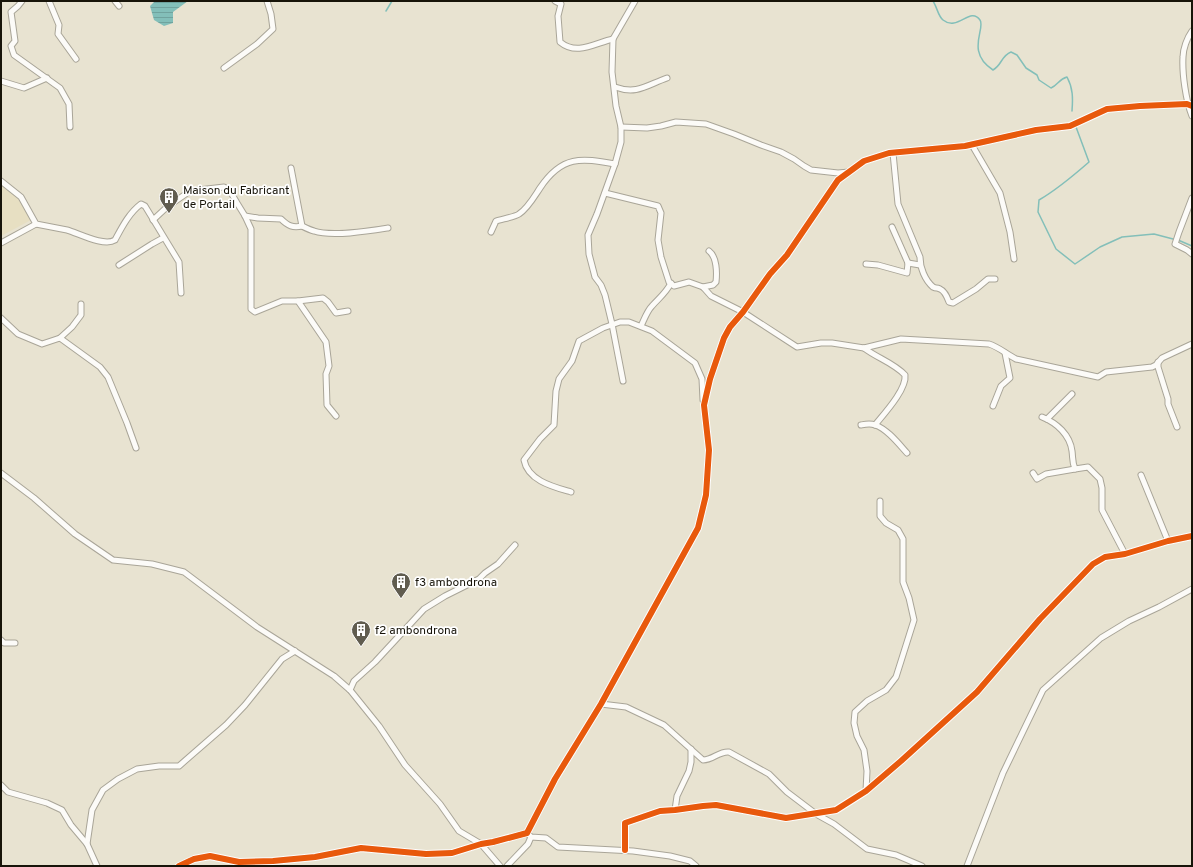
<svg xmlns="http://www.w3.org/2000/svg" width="1193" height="867" font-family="Overpass,sans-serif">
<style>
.built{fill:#e7dfc2}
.water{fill:url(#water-rules)}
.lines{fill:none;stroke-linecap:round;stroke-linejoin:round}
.stream{stroke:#83bfb9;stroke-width:1.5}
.minor-casing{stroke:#a9a598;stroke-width:7}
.minor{stroke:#fcfbf8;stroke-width:5}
.cycleway-casing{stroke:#fff;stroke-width:8}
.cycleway{stroke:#e8590c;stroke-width:6}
.labels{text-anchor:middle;stroke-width:3.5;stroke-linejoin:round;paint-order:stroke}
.poi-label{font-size:12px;fill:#171409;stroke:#fff;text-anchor:start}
</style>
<defs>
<pattern id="water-rules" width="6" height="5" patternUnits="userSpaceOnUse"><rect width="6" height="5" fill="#83bfb9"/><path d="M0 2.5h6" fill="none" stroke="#70a39e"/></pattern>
</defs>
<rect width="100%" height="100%" fill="#e8e3d1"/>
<!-- built -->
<path class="built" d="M 1,182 L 15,191 L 31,220 L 1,236 Z"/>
<!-- water -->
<path class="water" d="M 155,1 L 188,1 L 173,12 L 173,23 L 164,26 L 154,20 L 150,6 Z"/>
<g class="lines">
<!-- stream -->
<g class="stream">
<path d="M 933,1 C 937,7 938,16 943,20 C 958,32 970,6 980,20 C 986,28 965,52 993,70 C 1002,65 1001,56 1011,52 L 1017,55 L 1026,68 L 1037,75 L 1039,80 L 1051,88 C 1058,85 1059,79 1067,77 C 1073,88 1073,98 1072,111"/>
<path d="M 386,11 L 392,1"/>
<path d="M 1076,127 L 1089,162 C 1073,176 1058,189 1039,200 L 1038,212 L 1056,249 L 1075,264 L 1100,247 L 1122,237 L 1154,234 L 1173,239"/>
<path d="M 1178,240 L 1192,246"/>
</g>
<defs>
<g id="minor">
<path d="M 22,1 L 18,6 L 11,12 L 15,41 L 11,46 L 14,55 L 60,88 L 69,104 L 70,127"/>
<path d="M 49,1 L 59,25 L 58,34 L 76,59"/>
<path d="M 115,1 L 119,6"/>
<path d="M 555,1 L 561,4 L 558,16 L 560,42 C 577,56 595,43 613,39"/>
<path d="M 1192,31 C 1187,38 1183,49 1183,57 C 1182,74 1186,101 1192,116"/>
<path d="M 224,68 L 257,44 L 273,29 L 271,14 L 267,1"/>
<path d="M 1,81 L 24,88 L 47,78"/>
<path d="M 615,87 C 637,95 647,85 667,78"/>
<path d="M 621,127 L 647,128 L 661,126 L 676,122 L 706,124 L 734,134 L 761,145 L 781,152 L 794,159 L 804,166 L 811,170 L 838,173 L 849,172"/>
<path d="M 972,145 L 1000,193 L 1010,232 L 1014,259"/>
<path d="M 893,153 L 898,204 L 920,257 C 920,268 925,280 933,287 C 937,289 936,287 940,289 C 945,291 947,297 949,302 L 953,303 L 976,289 L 988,279 L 995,279"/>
<path d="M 615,164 L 597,214 L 588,235 L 589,254 L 595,277 L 601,285 L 605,295 L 612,324 L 623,381"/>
<path d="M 1,181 L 21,197 L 36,224 C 46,226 57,228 67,230 C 78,233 104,247 115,240 C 122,227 129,213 141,204 L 145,206 L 179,262 L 181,293"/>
<path d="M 605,193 L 658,206 L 661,213 L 658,240 L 661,257 L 669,282 L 674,286 L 689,282 L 703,287 L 711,296 L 743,312 L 797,347 L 821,343 L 832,343 L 864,348 L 901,339 L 989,344 C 999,347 1006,354 1016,359 L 1098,377 L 1106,372 L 1152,367 L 1156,365 L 1162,358 L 1192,344"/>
<path d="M 1192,198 L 1179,232 L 1175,244 L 1187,250 L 1192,254"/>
<path d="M 245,216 L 258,218 L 281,219 C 288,226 293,228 302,226 L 291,168"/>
<path d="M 153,220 L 167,207 L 190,191 L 224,187 L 230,191 L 237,203 L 245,216 L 251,229 L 251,309 L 255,312 L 282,301 L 298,301 L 326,342 L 329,366 L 326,374 L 327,405 L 336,416"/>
<path d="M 302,226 C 306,228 310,230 314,231 C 332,237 369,231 388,228"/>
<path d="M 491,232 L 496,221 C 502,219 515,217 519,214 C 528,208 534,197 540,188 C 562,155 581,158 615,164 L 621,142 L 621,127 L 616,106 L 612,72 L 613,39 L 635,1"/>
<path d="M 1,243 L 36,224"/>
<path d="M 908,263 L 920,265"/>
<path d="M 866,264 L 878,265 L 907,273 L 908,263 L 892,227"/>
<path d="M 119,265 L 152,244 L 163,238"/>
<path d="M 703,287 L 713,285 L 716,282 C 717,273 717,257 709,251"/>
<path d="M 298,301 L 323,298 L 328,302 L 336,313 L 348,311"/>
<path d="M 1,318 L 18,334 L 42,344 L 60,338 L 100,367 L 108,377 L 127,423 L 136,448"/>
<path d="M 641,326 C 644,320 647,311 652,306 C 659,298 666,293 671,283"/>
<path d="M 60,338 L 72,327 L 81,315 L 81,304"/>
<path d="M 864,348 C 877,358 894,363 905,375 C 907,389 884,414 875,425"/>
<path d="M 1158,362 L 1158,367 L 1168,399 L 1168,404 L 1177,427"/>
<path d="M 993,406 L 1001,386 L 1010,378 L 1005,353"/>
<path d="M 1042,417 C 1057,423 1070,435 1072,451 C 1073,458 1072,462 1075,469 L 1088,467 L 1100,479 L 1102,488 L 1102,510 L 1125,554"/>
<path d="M 1047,419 L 1072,394"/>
<path d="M 861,425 C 866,424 870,423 875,425 C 887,429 898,443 907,453"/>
<path d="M 1,473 L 34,498 L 75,534 L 113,560 L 152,564 L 184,572 L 257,627 L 334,676 L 350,690 L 379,726 L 405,765 L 440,804 L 459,831 L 481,844 L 500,866"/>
<path d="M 1033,473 L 1037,479 L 1046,474 L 1075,469"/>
<path d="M 1141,475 L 1168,541"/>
<path d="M 571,492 C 554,487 528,481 524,460 L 540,439 L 554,425 L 556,391 L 559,379 L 572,361 L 579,341 L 603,328 L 620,322 L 629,322 L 652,331 L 695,363 L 702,379 L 703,400"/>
<path d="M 1,640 L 4,643 L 15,643"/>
<path d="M 350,690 L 354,681 L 375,662 L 424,609 L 445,596 L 479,579 L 485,573 L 498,564 L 515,545"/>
<path d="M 601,704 L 626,707 L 664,725 L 703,760 C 713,760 719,751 729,752 L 769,774 L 787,792 L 816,814 L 834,824 L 867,849 L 896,855 L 922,866"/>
<path d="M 1,785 L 8,792 L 47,803 L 62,810 L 71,825 L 87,844 L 97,866"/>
<path d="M 866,791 L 867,771 L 864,750 L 857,736 L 854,723 L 855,712 L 867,701 L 886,690 L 896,677 L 914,620 L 909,598 L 903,582 L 903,539 L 898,530 L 886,523 L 880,516 L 880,501"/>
<path d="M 675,810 L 677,796 L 689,771 L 691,762 L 691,749"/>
<path d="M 527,833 L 531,837 L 546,838 L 558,847 L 633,851 L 670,856 L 690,861 L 696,866"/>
<path d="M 87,844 L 92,810 L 103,790 L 118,779 L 137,769 L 159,766 L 179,766 L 226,725 L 245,705 L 282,659 L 295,651"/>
<path d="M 625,850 L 625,823 L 660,811 L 675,810 L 703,806 L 716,805 L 786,818 L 836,810 L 866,791 L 901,761 L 977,692 L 1040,619 L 1093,564 L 1105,557 L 1125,554 L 1168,541 L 1192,536"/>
<path d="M 179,866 L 194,859 L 210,856 L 239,862 L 273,861 L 315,857 L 361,848 L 426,854 L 452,853 L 481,844 L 493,842 L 527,833 L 555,779 L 601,704 L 698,528 L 706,495 L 709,450 L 704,405 L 710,379 L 724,338 L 730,327 L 743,312 L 770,274 L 787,255 L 838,180 L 864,161 L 889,153 L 965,146 L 1036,130 L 1070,126 L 1107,109 L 1140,106 L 1187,104 L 1192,106"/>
<path d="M 507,866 L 528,844 L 531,837"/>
<path d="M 967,866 L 1003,773 L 1043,690 L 1101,638 L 1129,621 L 1159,607 L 1192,589"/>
</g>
</defs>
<!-- minor casing -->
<use href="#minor" class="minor-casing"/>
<!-- minor -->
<use href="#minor" class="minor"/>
<defs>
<g id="cycleway">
<path d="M 625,850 L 625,823 L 660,811 L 675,810 L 703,806 L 716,805 L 786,818 L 836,810 L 866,791 L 901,761 L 977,692 L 1040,619 L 1093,564 L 1105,557 L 1125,554 L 1168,541 L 1192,536"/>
<path d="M 179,866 L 194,859 L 210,856 L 239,862 L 273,861 L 315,857 L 361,848 L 426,854 L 452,853 L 481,844 L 493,842 L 527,833 L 555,779 L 601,704 L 698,528 L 706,495 L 709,450 L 704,405 L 710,379 L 724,338 L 730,327 L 743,312 L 770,274 L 787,255 L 838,180 L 864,161 L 889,153 L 965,146 L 1036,130 L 1070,126 L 1107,109 L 1140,106 L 1187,104 L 1192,106"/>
</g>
</defs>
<!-- cycleway casing -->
<use href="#cycleway" class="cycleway-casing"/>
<!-- cycleway -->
<use href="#cycleway" class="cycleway"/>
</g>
<!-- icons -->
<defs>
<symbol id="building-pin" viewBox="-11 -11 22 30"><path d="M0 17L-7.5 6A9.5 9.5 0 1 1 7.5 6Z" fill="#605c4f" stroke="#fff"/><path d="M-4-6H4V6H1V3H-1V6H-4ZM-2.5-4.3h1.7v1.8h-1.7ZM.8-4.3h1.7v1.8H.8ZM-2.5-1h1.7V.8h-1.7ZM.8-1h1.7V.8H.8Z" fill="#fff"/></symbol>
</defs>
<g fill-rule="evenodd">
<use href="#building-pin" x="158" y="186" width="22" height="30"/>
<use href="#building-pin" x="390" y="571" width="22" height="30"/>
<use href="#building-pin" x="350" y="619" width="22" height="30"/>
</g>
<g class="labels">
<!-- poi labels -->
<g class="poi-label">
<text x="183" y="194">Maison du Fabricant<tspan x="183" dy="14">de Portail</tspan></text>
<text x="415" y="586">f3 ambondrona</text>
<text x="375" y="634">f2 ambondrona</text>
</g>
</g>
<!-- border -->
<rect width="1193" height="867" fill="none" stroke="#171409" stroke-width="4"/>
</svg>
